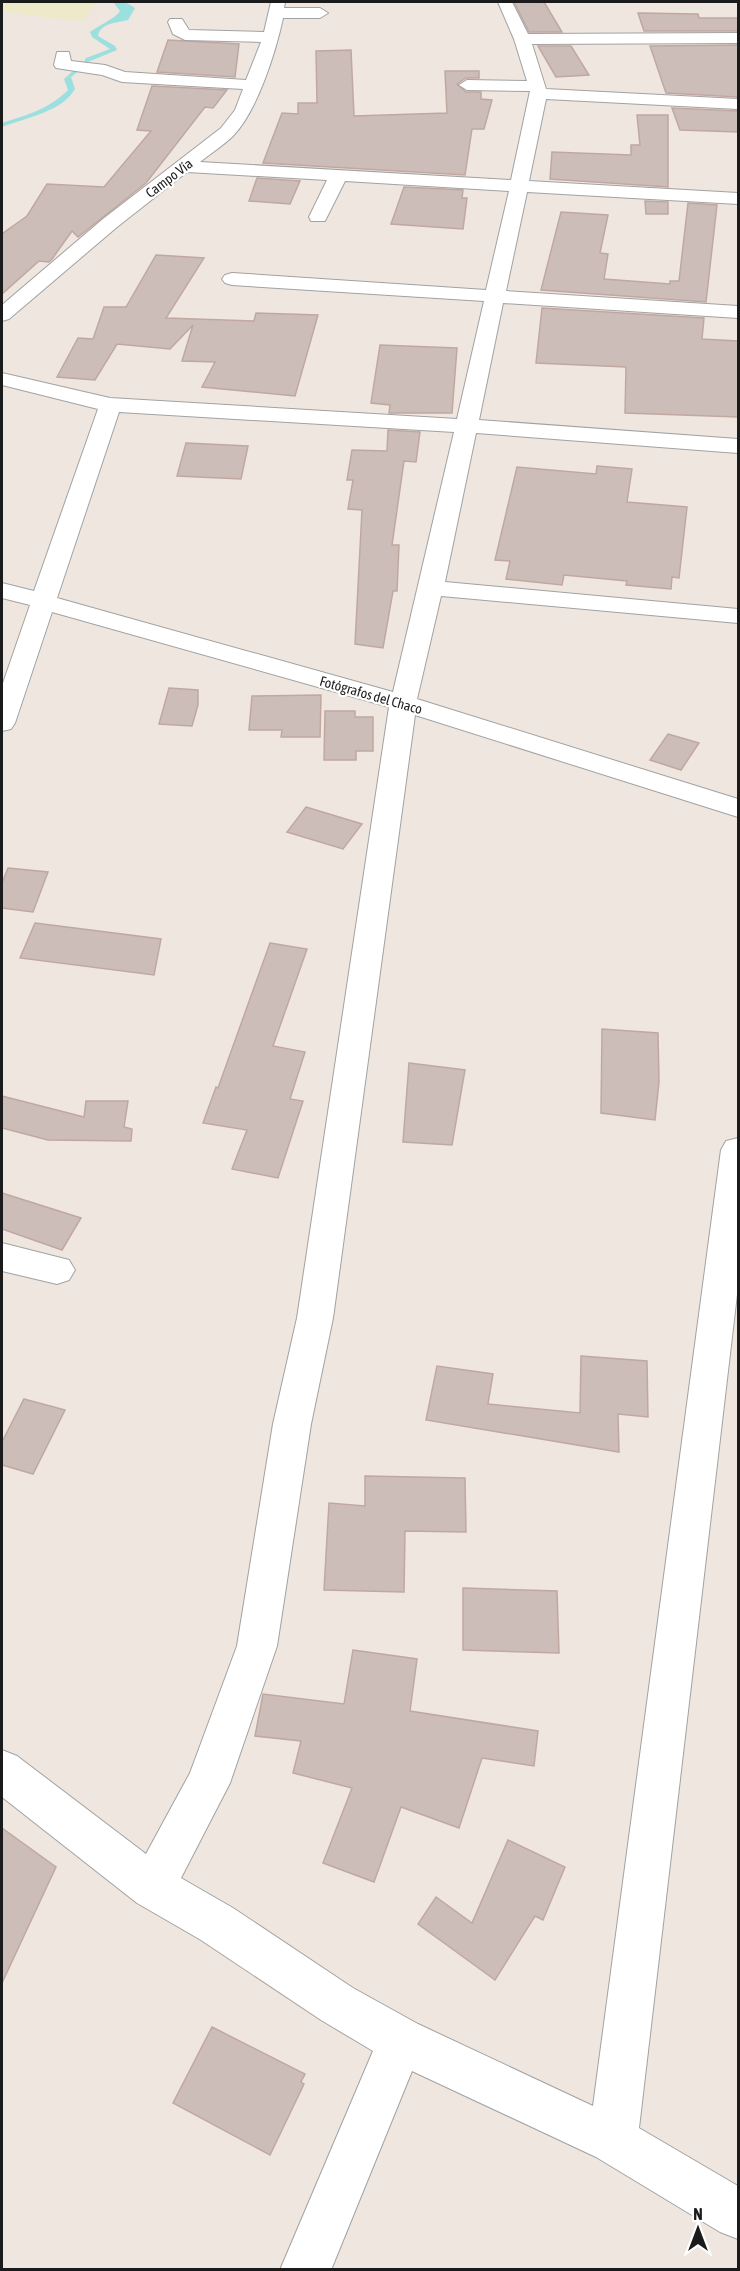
<svg xmlns="http://www.w3.org/2000/svg" width="740" height="2271" font-family="'Asap Condensed',sans-serif">
<style>
.farmland{fill:#eee9c8}
.water{fill:#9cdfdf}
.building{fill:#cdbdb8;stroke:#c0a8a1;stroke-width:1.5}
.lines{fill:none;stroke-linecap:round;stroke-linejoin:round}
.minor-casing{stroke:#a2a2a2;stroke-width:2}
.minor{fill:#fff;fill-rule:evenodd}
.labels{text-anchor:middle;stroke-width:4.5;stroke-linejoin:round;paint-order:stroke}
.far-street-label{font-size:14px;fill:#1b1b1b;stroke:#fff}
</style>
<rect width="100%" height="100%" fill="#eee6df"/>
<!-- farmland -->
<path class="farmland" d="M 2,2 L 97,2 L 82,21 L 2,12 Z"/>
<!-- water -->
<g class="water">
<path d="M 113,2 L 125,2 L 135,8 L 128,20 C 116,23 100,23 98,36 L 115,46 L 117,50 L 83,64 L 86,58 L 110,49 L 92,37 L 90,32 C 98,26 116,18 120,11 Z"/>
<path d="M 74,70 L 79,71 L 71,77 L 75,89 C 62,112 25,118 2,127 L 2,123 C 27,115 49,109 68,90 L 64,79 Z"/>
</g>
<!-- building -->
<g class="building">
<path d="M 514,2 L 544,2 L 562,32 L 529,32 Z"/>
<path d="M 638,13 L 698,14 L 699,18 L 738,18 L 738,31 L 644,31 Z"/>
<path d="M 168,40 L 239,44 L 235,77 L 157,72 Z"/>
<path d="M 738,45 L 738,97 L 666,93 L 650,46 Z"/>
<path d="M 538,46 L 571,46 L 589,75 L 556,77 Z"/>
<path d="M 351,50 L 354,116 L 447,113 L 445,71 L 479,71 L 479,78 L 466,78 L 457,84 L 466,92 L 481,92 L 481,99 L 492,100 L 484,129 L 472,129 L 465,175 L 263,163 L 282,113 L 298,114 L 298,103 L 317,103 L 316,51 Z"/>
<path d="M 152,86 L 227,90 L 213,108 L 205,107 L 146,183 L 78,237 L 72,231 L 52,259 L 49,262 L 39,261 L 2,294 L 2,234 L 27,216 L 47,184 L 104,187 L 151,131 L 137,130 Z"/>
<path d="M 672,108 L 738,111 L 738,132 L 680,130 Z"/>
<path d="M 637,115 L 668,115 L 668,187 L 550,179 L 552,152 L 631,155 L 631,145 L 640,145 Z"/>
<path d="M 257,178 L 300,181 L 290,204 L 249,201 Z"/>
<path d="M 404,187 L 463,190 L 462,198 L 467,198 L 463,229 L 391,224 Z"/>
<path d="M 645,201 L 668,202 L 668,214 L 646,214 Z"/>
<path d="M 688,203 L 717,205 L 706,302 L 541,290 L 561,212 L 608,215 L 600,253 L 608,254 L 604,279 L 670,284 L 670,281 L 679,281 Z"/>
<path d="M 156,255 L 204,258 L 166,318 L 254,321 L 256,313 L 318,315 L 295,396 L 202,387 L 215,362 L 182,361 L 193,325 L 170,349 L 117,344 L 95,380 L 57,377 L 78,338 L 93,339 L 104,307 L 126,307 Z"/>
<path d="M 542,308 L 704,318 L 702,339 L 738,341 L 738,417 L 625,413 L 626,367 L 536,363 Z"/>
<path d="M 380,345 L 457,348 L 452,413 L 389,413 L 390,405 L 371,403 Z"/>
<path d="M 388,430 L 420,432 L 416,462 L 404,461 L 392,545 L 399,545 L 397,591 L 393,591 L 383,648 L 355,644 L 362,510 L 348,509 L 353,480 L 347,480 L 352,450 L 387,451 Z"/>
<path d="M 186,443 L 248,446 L 241,479 L 177,476 Z"/>
<path d="M 597,466 L 632,469 L 627,502 L 687,507 L 679,578 L 672,577 L 671,589 L 626,585 L 627,581 L 564,575 L 562,585 L 506,579 L 510,561 L 495,560 L 517,467 L 596,474 Z"/>
<path d="M 169,688 L 198,690 L 198,705 L 192,726 L 159,724 Z"/>
<path d="M 321,695 L 320,737 L 281,737 L 282,730 L 249,730 L 252,696 Z"/>
<path d="M 325,711 L 355,711 L 355,717 L 373,717 L 373,751 L 356,751 L 356,760 L 324,760 Z"/>
<path d="M 668,734 L 699,743 L 681,770 L 650,760 Z"/>
<path d="M 306,807 L 362,824 L 343,849 L 287,832 Z"/>
<path d="M 8,868 L 48,872 L 33,912 L 2,908 L 2,883 Z"/>
<path d="M 35,923 L 161,939 L 154,975 L 20,958 Z"/>
<path d="M 270,943 L 307,949 L 273,1046 L 305,1052 L 290,1099 L 303,1101 L 278,1178 L 232,1169 L 247,1130 L 203,1123 L 216,1087 L 218,1088 Z"/>
<path d="M 602,1029 L 658,1033 L 659,1082 L 655,1120 L 601,1113 Z"/>
<path d="M 409,1063 L 465,1070 L 452,1145 L 403,1142 Z"/>
<path d="M 2,1096 L 84,1117 L 86,1101 L 128,1101 L 124,1127 L 132,1129 L 131,1141 L 48,1140 L 2,1128 Z"/>
<path d="M 2,1193 L 81,1218 L 62,1250 L 2,1229 Z"/>
<path d="M 581,1356 L 647,1361 L 648,1417 L 618,1414 L 619,1452 L 426,1420 L 437,1366 L 493,1374 L 488,1404 L 580,1413 Z"/>
<path d="M 24,1399 L 65,1410 L 33,1474 L 2,1465 L 2,1442 Z"/>
<path d="M 365,1476 L 465,1478 L 466,1532 L 405,1531 L 404,1592 L 324,1590 L 329,1503 L 365,1506 Z"/>
<path d="M 463,1588 L 557,1591 L 559,1653 L 463,1650 Z"/>
<path d="M 353,1650 L 417,1659 L 410,1711 L 538,1731 L 534,1766 L 482,1758 L 459,1828 L 401,1807 L 374,1882 L 323,1863 L 352,1788 L 293,1773 L 301,1741 L 255,1736 L 263,1694 L 344,1704 Z"/>
<path d="M 2,1828 L 56,1867 L 2,1983 Z"/>
<path d="M 508,1840 L 565,1867 L 543,1920 L 535,1916 L 495,1980 L 418,1924 L 436,1897 L 472,1923 Z"/>
<path d="M 212,2027 L 305,2074 L 301,2082 L 304,2084 L 270,2155 L 173,2103 Z"/>
</g>
<g class="lines">
<defs>
<g id="minor">
<path d="M 271,2 L 285,2 L 284,8 L 320,8 L 328,13 L 320,18 L 283,18 C 276,51 257,112 233,136 C 224,145 211,153 200,162 L 511,180 L 530,91 L 467,90 L 459,85 L 467,80 L 527,81 L 514,39 L 498,2 L 512,2 L 528,34 L 738,33 L 738,43 L 532,44 L 546,89 L 738,99 L 738,109 L 546,99 L 529,181 L 738,193 L 738,204 L 527,192 L 506,291 L 738,306 L 738,318 L 503,303 L 479,420 L 738,439 L 738,453 L 476,433 L 445,582 L 738,609 L 738,623 L 441,596 L 417,699 L 738,799 L 738,817 L 415,715 L 333,1318 L 311,1424 L 277,1646 L 230,1783 L 181,1878 L 233,1908 L 353,1988 L 418,2024 L 593,2106 L 721,1150 L 726,1141 L 738,1138 L 738,1286 L 639,2128 L 738,2186 L 738,2239 L 720,2232 L 596,2157 L 412,2071 L 331,2270 L 280,2270 L 373,2051 L 321,2020 L 201,1940 L 137,1903 L 2,1797 L 2,1750 L 17,1756 L 146,1854 L 190,1773 L 237,1646 L 273,1424 L 297,1318 L 389,707 L 52,612 L 15,723 L 11,729 L 2,731 L 2,686 L 30,605 L 2,598 L 2,583 L 34,591 L 98,409 L 2,385 L 2,373 L 110,398 L 457,419 L 484,301 L 232,285 L 225,283 L 222,279 L 225,275 L 232,273 L 486,290 L 509,191 L 345,181 L 325,221 L 311,221 L 309,217 L 327,180 L 187,172 L 117,227 L 9,319 L 2,321 L 2,305 L 103,219 L 221,128 L 235,110 L 243,89 L 122,82 L 102,75 L 56,68 L 54,65 L 57,52 L 69,52 L 71,61 L 105,65 L 125,72 L 246,80 L 261,42 L 185,40 L 173,34 L 168,22 L 170,19 L 182,19 L 189,30 L 264,32 ZM 119,412 L 454,432 L 393,692 L 57,598 Z"/>
<path d="M 2,1243 L 69,1260 L 75,1270 L 69,1280 L 57,1284 L 2,1271 Z"/>
</g>
</defs>
<!-- minor casing -->
<use href="#minor" class="minor-casing"/>
<!-- minor -->
<use href="#minor" class="minor"/>
</g>
<g class="labels">
<!-- far-street labels -->
<g class="far-street-label">
<text transform="translate(169 178) rotate(-37)" y="5">Campo Vía</text>
<text transform="translate(371 695) rotate(16)" y="5">Fotógrafos del Chaco</text>
</g>
</g>
<!-- border -->
<rect width="740" height="2271" fill="none" stroke="#1b1b1b" stroke-width="6"/>
<!-- north arrow -->
<g transform="translate(698 2229)" stroke="#ffffff" stroke-width="4.5" paint-order="stroke">
<path d="M0-4.5L10 22L0 15L-10 22Z" fill="#1b1b1b"/>
<text y="-9" font-size="16" font-weight="bold" text-anchor="middle" fill="#1b1b1b">N</text>
</g>
</svg>
